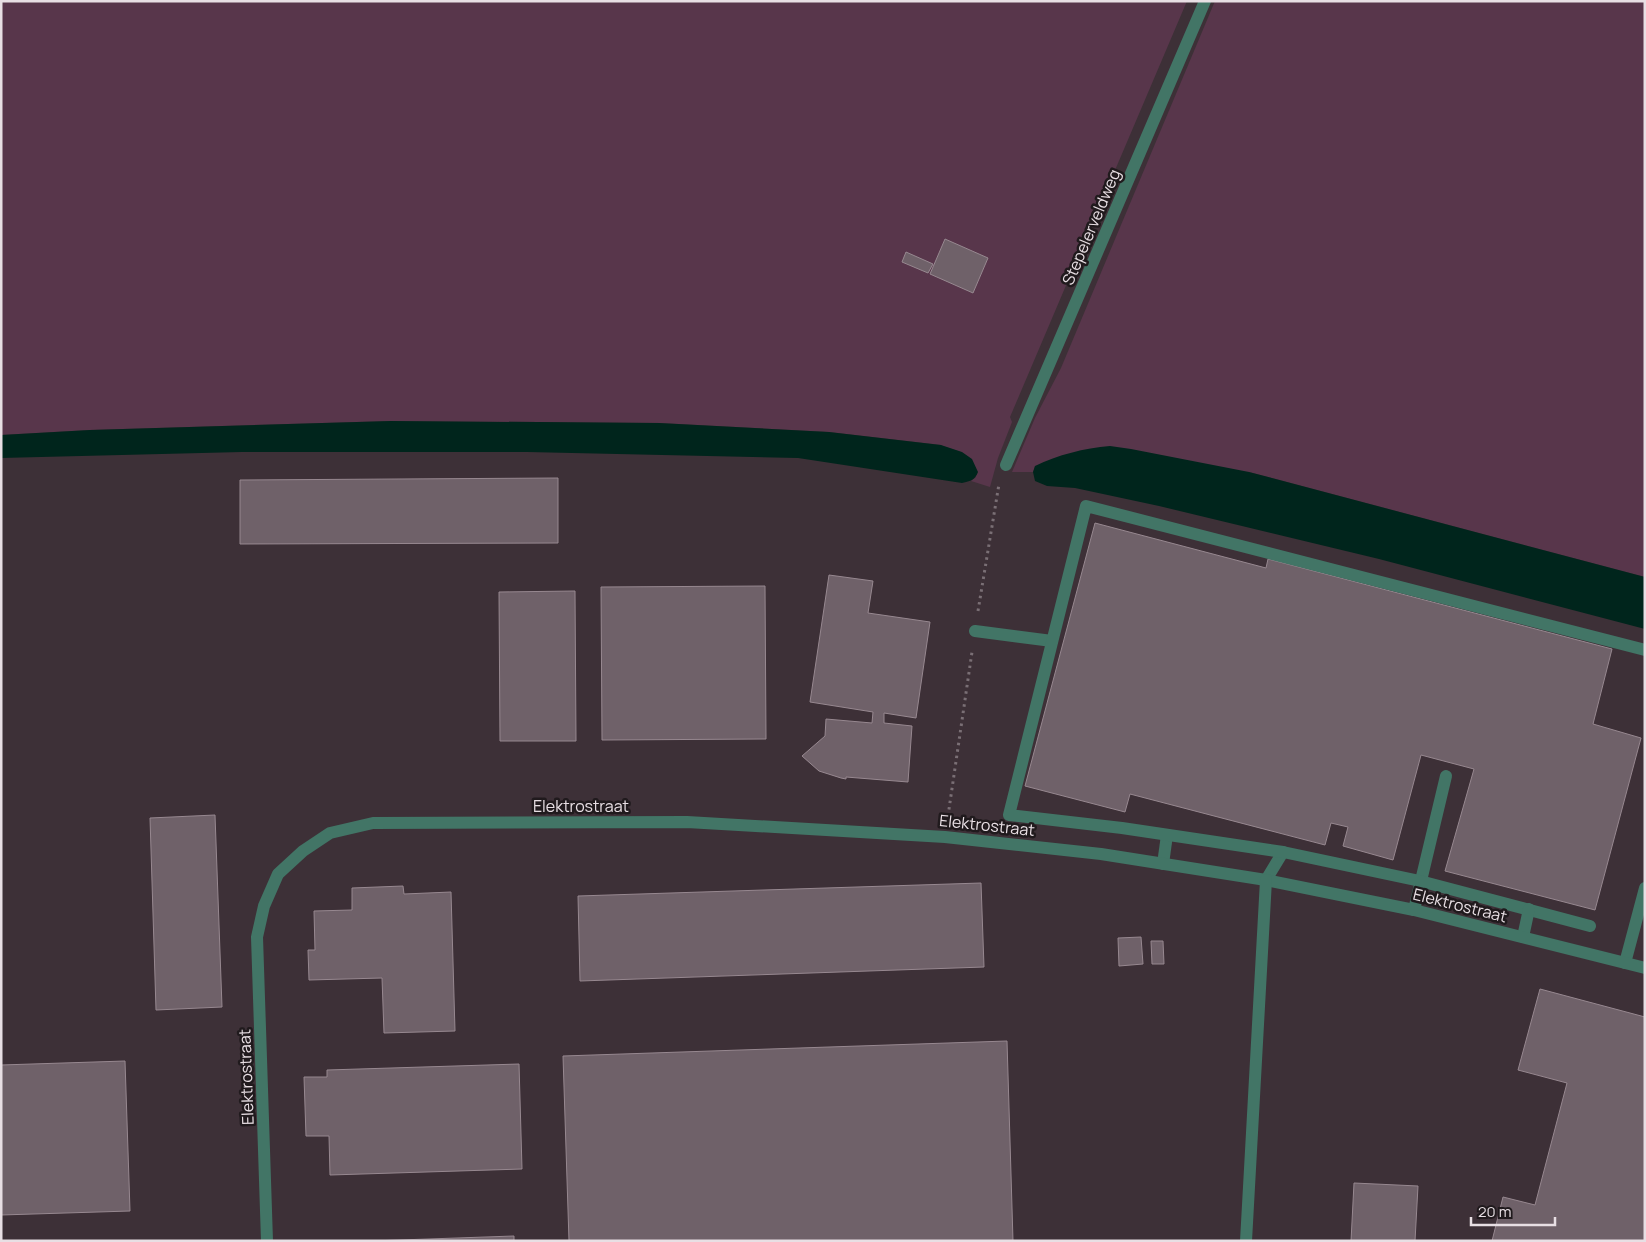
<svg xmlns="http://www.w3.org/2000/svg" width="1646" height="1242" font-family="Manrope,sans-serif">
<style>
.green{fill:#58364b}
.water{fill:#00251c}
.building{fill:#6f6169;stroke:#978890}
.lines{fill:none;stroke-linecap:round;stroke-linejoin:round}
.path{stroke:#7a6f75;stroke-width:3;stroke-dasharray:2.5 4;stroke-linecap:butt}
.service{stroke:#427566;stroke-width:12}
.minor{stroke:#427566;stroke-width:12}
.labels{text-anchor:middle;stroke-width:5;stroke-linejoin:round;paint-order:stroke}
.street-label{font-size:16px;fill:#e8dfe4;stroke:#201a1d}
</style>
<rect width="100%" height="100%" fill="#3d3037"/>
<!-- green -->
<g class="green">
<path d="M 1,1 L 1187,1 L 1010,417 L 1012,422 L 998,458 L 990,487 L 971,481 L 976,477 L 941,445 L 829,432 L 659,423 L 391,421 L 90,430 L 1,435 Z"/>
<path d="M 1215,1 L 1645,1 L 1645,577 L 1249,472 L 1035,466 L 1033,472 L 1012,472 L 1035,418 L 1061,368 Z"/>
</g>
<!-- water -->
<g class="water">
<path d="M 391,421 L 659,423 L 829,432 L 941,445 L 962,452 L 972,459 L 978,472 C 975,480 971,481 962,483 L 798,458 L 527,452 L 242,452 L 1,458 L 1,435 L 90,430 Z"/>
<path d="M 1110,446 L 1131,449 L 1249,472 L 1645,577 L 1645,629 L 1379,559 L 1159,506 L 1075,488 L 1047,486 L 1035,481 L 1033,472 L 1035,466 C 1058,455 1084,448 1110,446 Z"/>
</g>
<!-- building -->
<g class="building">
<path d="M 945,239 L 988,258 L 973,293 L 930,274 Z"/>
<path d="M 906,252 L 933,264 L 928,273 L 902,262 Z"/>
<path d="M 558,478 L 558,543 L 240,544 L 240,480 Z"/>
<path d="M 1095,523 L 1266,568 L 1268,559 L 1612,649 L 1593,724 L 1641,738 L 1595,910 L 1445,871 L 1474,769 L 1421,755 L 1393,860 L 1343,846 L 1348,827 L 1331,823 L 1325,845 L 1130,794 L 1125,812 L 1025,786 Z"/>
<path d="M 829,575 L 873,581 L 868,613 L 930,622 L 916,718 L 884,713 L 884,723 L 912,726 L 908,782 L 846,777 L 846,779 L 841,778 L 819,771 L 802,756 L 825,736 L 826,719 L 872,723 L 873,712 L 810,702 Z"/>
<path d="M 765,586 L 766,739 L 602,740 L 601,587 Z"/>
<path d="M 575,591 L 576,741 L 500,741 L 499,592 Z"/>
<path d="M 215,815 L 222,1007 L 156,1010 L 150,818 Z"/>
<path d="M 981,883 L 984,967 L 580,981 L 578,896 Z"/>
<path d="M 403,886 L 404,894 L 451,892 L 455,1031 L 384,1033 L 382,978 L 309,980 L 308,950 L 315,950 L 314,911 L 352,910 L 352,888 Z"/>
<path d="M 1141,937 L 1143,964 L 1119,966 L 1118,938 Z"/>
<path d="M 1151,941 L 1163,941 L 1164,964 L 1152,964 Z"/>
<path d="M 1540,989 L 1645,1017 L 1645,1241 L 1492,1241 L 1503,1197 L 1535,1205 L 1567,1083 L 1518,1070 Z"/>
<path d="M 1007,1041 L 1013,1241 L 569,1241 L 563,1056 Z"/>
<path d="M 125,1061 L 130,1211 L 1,1215 L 1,1065 Z"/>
<path d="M 519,1064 L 522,1169 L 330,1175 L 329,1136 L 306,1136 L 304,1077 L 327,1077 L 327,1070 Z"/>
<path d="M 1354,1183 L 1418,1186 L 1415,1241 L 1351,1241 Z"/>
<path d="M 514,1236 L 514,1241 L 371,1241 Z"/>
</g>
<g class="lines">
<!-- path -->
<g class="path">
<path d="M 978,611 L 999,484"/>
<path d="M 948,816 L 972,652"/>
</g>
<!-- service -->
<g class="service">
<path d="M 975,631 L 1052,641"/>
<path d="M 1163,864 L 1167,835"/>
<path d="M 1266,880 L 1283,852"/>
<path d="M 1414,910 L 1446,776"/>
<path d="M 1590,926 L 1420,881 L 1283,852 L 1122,828 L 1009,815 L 1086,506 L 1645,650"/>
<path d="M 1523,937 L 1529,909"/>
<path d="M 1625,963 L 1645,888"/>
</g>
<!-- minor -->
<g class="minor">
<path d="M 1006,465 L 1205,1"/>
<path d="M 267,1241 L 257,937 L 264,906 L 278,874 L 303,851 L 330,833 L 373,823 L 687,822 L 945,837 L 1101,854 L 1266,880 L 1414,910 L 1645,968"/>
<path d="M 1246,1241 L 1266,880"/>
</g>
</g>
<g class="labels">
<!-- street labels -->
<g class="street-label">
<text transform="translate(1091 227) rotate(-67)" y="6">Stepelerveldweg</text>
<text x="581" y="812">Elektrostraat</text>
<text transform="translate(987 825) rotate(6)" y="6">Elektrostraat</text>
<text transform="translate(1460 905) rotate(14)" y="6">Elektrostraat</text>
<text transform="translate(246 1077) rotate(-92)" y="6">Elektrostraat</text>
</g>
</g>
<!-- border -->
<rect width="1646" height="1242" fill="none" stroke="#e8dfe4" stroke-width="5"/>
<!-- scale -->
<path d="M1471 1217v8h84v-8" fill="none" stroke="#e8dfe4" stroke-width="2.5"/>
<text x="1478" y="1217" font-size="15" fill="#e8dfe4" stroke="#201a1d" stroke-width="4" paint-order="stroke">20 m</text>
</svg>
